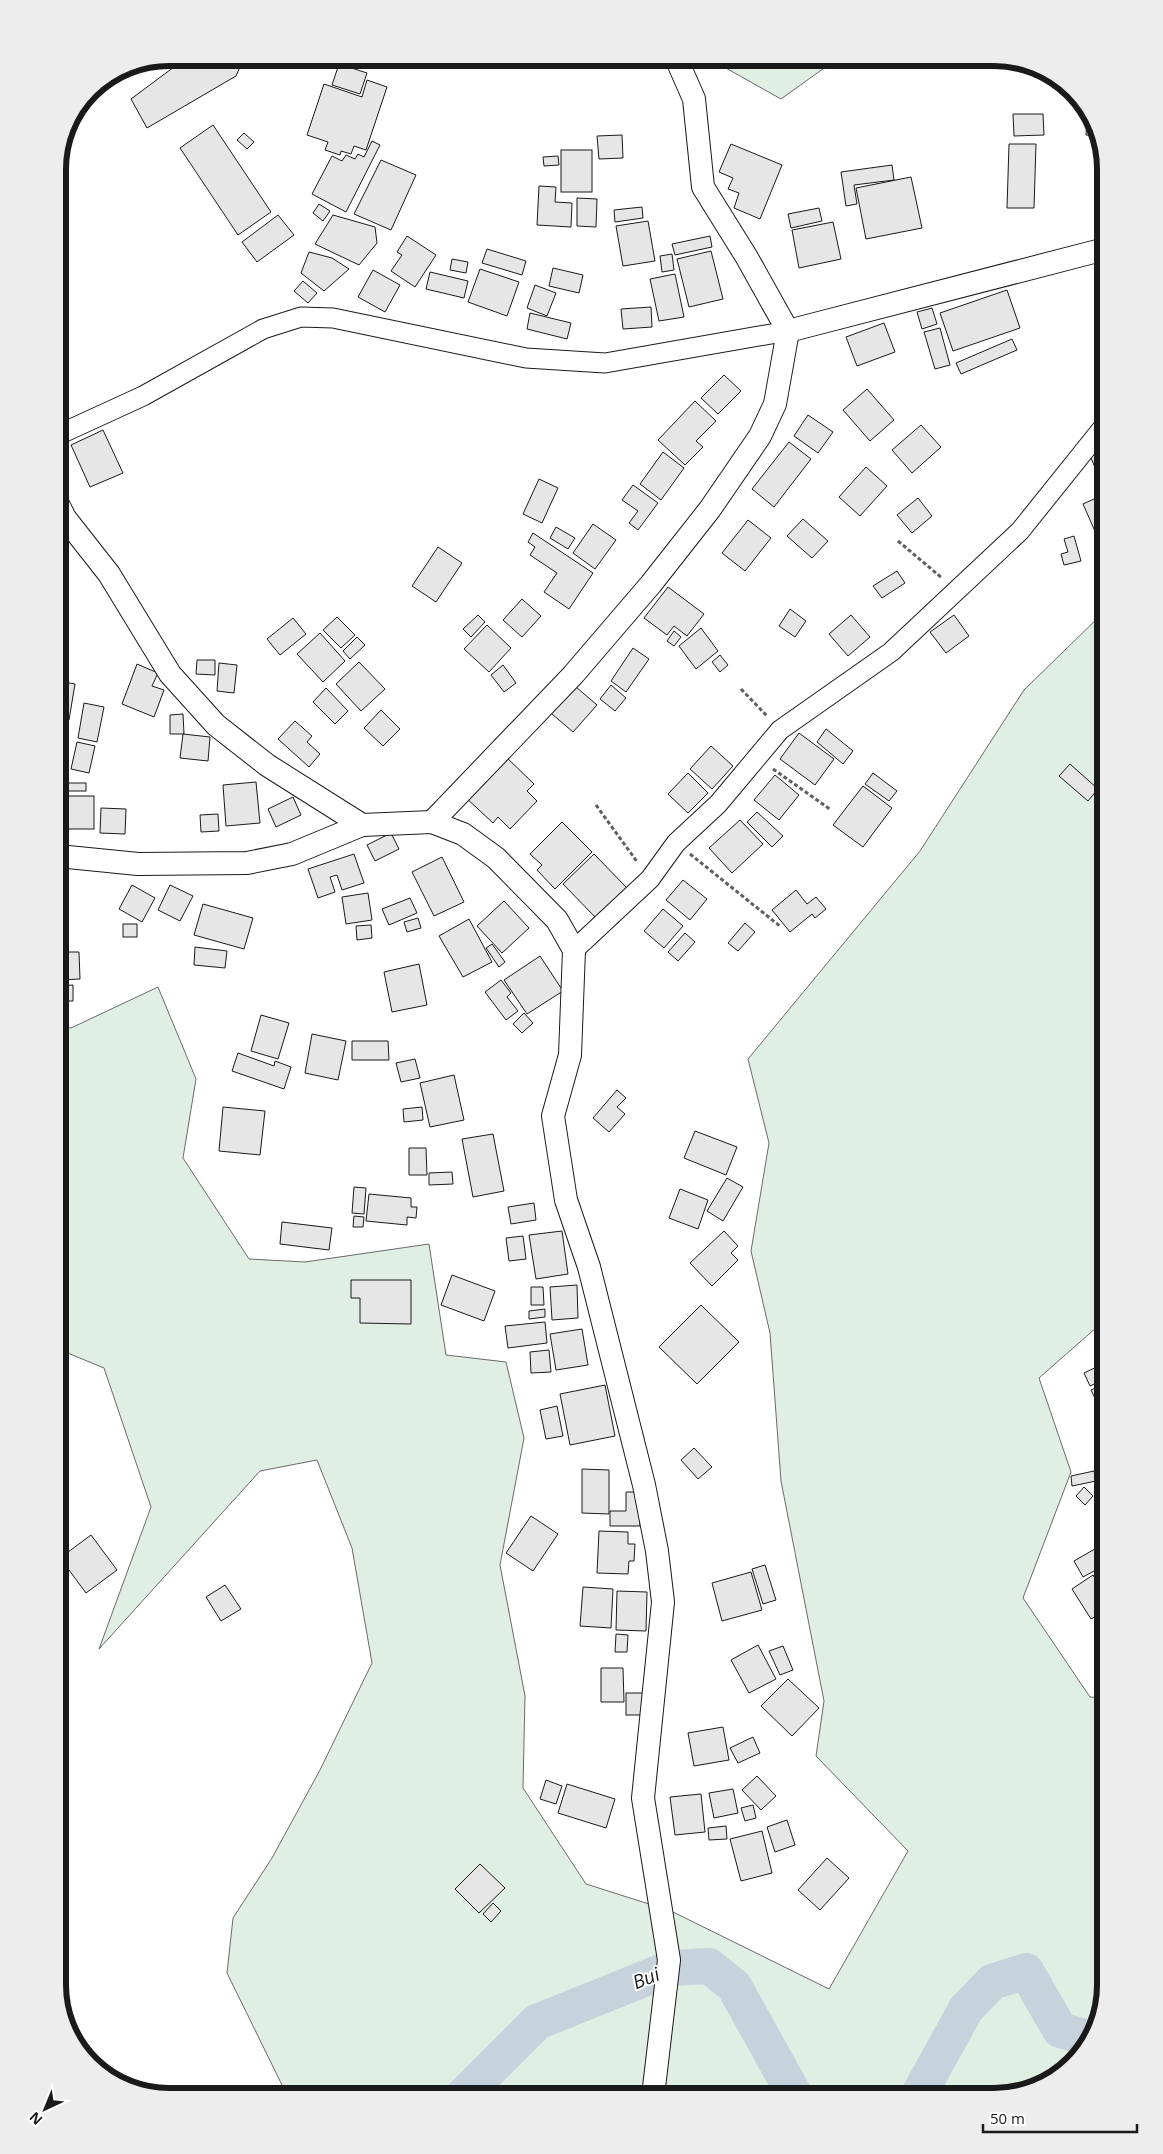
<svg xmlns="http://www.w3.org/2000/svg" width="1163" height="2154" font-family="'Open Sans',sans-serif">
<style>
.green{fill:#e0efe3;stroke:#6a6a6a}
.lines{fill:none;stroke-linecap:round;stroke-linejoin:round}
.river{stroke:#c6d2dc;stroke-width:36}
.building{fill:#e6e6e6;stroke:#1a1a1a}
.minor-casing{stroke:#1a1a1a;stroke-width:21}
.tertiary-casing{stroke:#1a1a1a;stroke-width:24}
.path{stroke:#5f5f5f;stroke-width:3;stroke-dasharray:4 2.5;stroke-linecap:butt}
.minor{stroke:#fff;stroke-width:19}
.tertiary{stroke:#fff;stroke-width:22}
.labels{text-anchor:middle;stroke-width:4;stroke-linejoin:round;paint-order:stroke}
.water-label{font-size:19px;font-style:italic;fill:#1a1a1a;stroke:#fff}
.rim{fill:none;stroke:#1a1a1a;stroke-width:6}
</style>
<rect width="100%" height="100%" fill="#fff"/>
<!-- green -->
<g class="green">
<path d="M 708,58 L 838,58 L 781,99 Z"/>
<path d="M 1105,611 L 1105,1320 L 1039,1378 L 1071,1472 L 1023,1598 L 1090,1697 L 1105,1698 L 1105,1985 L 1086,2047 L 1037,2088 L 994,2096 L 296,2096 L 282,2085 L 227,1973 L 233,1918 L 272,1858 L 320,1770 L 372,1663 L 352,1548 L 317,1460 L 260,1471 L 99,1649 L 151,1507 L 104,1368 L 58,1349 L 58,1026 L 71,1028 L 158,987 L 196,1079 L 183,1158 L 249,1259 L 305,1262 L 429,1244 L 446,1355 L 506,1362 L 524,1438 L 500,1565 L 525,1696 L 523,1788 L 586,1884 L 671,1911 L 829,1989 L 908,1851 L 816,1756 L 824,1701 L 781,1481 L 770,1333 L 751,1251 L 769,1143 L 748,1059 L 920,851 L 1024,690 Z"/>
</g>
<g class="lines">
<!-- river -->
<g class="river">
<path d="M 463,2096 L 537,2022 L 671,1968 L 709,1966 L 734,1986 L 795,2096"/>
<path d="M 918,2096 L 966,2009 L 992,1982 L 1026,1971 L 1060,2030 L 1089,2038"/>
</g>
</g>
<!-- building -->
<g class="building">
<path d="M 186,58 L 244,58 L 236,76 L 147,128 L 131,99 Z"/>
<path d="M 339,64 L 367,73 L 360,94 L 332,85 Z"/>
<path d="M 367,80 L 387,87 L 366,150 L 354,146 L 351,154 L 341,151 L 340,155 L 325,150 L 328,142 L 307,135 L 324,84 L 362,97 Z"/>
<path d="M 1013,114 L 1043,114 L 1044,135 L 1014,136 Z"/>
<path d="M 1087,114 L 1097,126 L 1099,136 L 1086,135 Z"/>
<path d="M 213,125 L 271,212 L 238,235 L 180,148 Z"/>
<path d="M 244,133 L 254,142 L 247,149 L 237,140 Z"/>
<path d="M 622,135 L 623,158 L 599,159 L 597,136 Z"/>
<path d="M 372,141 L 380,145 L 346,212 L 312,194 L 332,156 L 342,161 L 346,155 L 355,159 L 358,154 L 364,157 Z"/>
<path d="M 731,144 L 782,165 L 760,219 L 734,208 L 739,193 L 728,189 L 733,178 L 719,172 Z"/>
<path d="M 1009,144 L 1036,144 L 1034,208 L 1007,208 Z"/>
<rect x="561" y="150" width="31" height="42"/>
<path d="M 558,156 L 559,165 L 544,166 L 543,157 Z"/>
<path d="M 381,160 L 416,175 L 391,230 L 354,214 Z"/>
<path d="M 892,165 L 894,180 L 854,185 L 857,204 L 846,206 L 841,172 Z"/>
<path d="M 911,177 L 922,228 L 866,239 L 856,188 Z"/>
<path d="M 539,186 L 556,187 L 555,202 L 572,203 L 571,227 L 537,225 Z"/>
<path d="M 577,198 L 597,199 L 596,227 L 577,226 Z"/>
<path d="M 319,204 L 330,211 L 323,221 L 313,213 Z"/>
<path d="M 642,207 L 643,218 L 615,222 L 614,210 Z"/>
<path d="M 819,208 L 822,221 L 791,228 L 788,214 Z"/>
<path d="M 278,215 L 294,235 L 257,262 L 242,242 Z"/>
<path d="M 333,215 L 375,227 L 377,243 L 359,265 L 315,244 Z"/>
<path d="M 648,221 L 655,261 L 623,266 L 616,226 Z"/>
<path d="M 833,222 L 841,259 L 799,268 L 792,230 Z"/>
<path d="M 407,236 L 436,255 L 415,287 L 391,271 L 402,255 L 397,252 Z"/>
<path d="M 710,236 L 712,247 L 675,255 L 672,244 Z"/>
<path d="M 487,249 L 526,261 L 522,275 L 482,263 Z"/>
<path d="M 711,251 L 723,299 L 689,307 L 677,259 Z"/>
<path d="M 309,252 L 332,258 L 349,269 L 324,291 L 301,273 Z"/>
<path d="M 672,254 L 674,270 L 662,272 L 660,256 Z"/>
<path d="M 452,259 L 468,262 L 466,273 L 450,270 Z"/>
<path d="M 553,268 L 583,275 L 579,293 L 549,286 Z"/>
<path d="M 480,269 L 519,282 L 507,316 L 468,302 Z"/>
<path d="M 373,270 L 400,285 L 385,312 L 358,297 Z"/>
<path d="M 430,272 L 468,281 L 464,298 L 426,289 Z"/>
<path d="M 675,274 L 684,317 L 659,321 L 650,279 Z"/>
<path d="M 303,281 L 317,293 L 308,303 L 294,291 Z"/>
<path d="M 535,285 L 556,293 L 547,316 L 527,308 Z"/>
<path d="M 1007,290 L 1020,328 L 953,351 L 940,313 Z"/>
<path d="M 651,307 L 652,327 L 623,329 L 621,309 Z"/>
<path d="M 932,308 L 937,324 L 922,329 L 917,312 Z"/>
<path d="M 530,313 L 571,323 L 567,339 L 527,329 Z"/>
<path d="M 884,323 L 895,352 L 857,366 L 846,337 Z"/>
<path d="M 940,328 L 950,365 L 935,369 L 924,332 Z"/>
<path d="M 1012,339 L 1017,350 L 961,374 L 956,363 Z"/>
<path d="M 724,375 L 741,391 L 718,414 L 701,398 Z"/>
<path d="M 58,382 L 65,395 L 58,398 Z"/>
<path d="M 867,389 L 894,420 L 870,441 L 843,410 Z"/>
<path d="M 695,401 L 716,421 L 696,441 L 703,447 L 685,465 L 658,440 Z"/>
<path d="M 808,415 L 833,432 L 818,453 L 794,436 Z"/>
<path d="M 921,425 L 941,447 L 912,473 L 892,450 Z"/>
<path d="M 103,430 L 123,473 L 90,487 L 71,445 Z"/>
<path d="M 789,442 L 811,459 L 774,507 L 752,489 Z"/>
<path d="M 1105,446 L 1105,486 L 1103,487 L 1089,453 Z"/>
<path d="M 663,452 L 684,468 L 661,500 L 640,484 Z"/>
<path d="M 866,467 L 887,486 L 860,516 L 839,497 Z"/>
<path d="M 539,479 L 558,488 L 542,523 L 523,514 Z"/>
<path d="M 633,485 L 658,503 L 638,530 L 629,523 L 638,511 L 622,500 Z"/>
<path d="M 1105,494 L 1105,554 L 1083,504 Z"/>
<path d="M 918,498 L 932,516 L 912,533 L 897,515 Z"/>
<path d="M 803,519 L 828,541 L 812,558 L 787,536 Z"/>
<path d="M 748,520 L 771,538 L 745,571 L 722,553 Z"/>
<path d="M 593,524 L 616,540 L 595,569 L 573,553 Z"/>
<path d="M 556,527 L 575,538 L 568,549 L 550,538 Z"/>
<path d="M 533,533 L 593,573 L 569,609 L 544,592 L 557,573 L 530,555 L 535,547 L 528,542 Z"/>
<path d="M 1074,536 L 1081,561 L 1064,565 L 1061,554 L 1068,552 L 1064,539 Z"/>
<path d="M 438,547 L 462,563 L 436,602 L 412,586 Z"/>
<path d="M 897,571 L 905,583 L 882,598 L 873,586 Z"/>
<path d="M 668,587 L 704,614 L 687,636 L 674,626 L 667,635 L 644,618 Z"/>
<path d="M 522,599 L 541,616 L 522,637 L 503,620 Z"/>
<path d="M 790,609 L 806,621 L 795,637 L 779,626 Z"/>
<path d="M 478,615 L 485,622 L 471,637 L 463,629 Z"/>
<path d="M 851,615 L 870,637 L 848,656 L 829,634 Z"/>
<path d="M 954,615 L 969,636 L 946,653 L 930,632 Z"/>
<path d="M 337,617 L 355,635 L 341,648 L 323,630 Z"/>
<path d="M 293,618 L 306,634 L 280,655 L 267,639 Z"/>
<path d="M 487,625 L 511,648 L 489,672 L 464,649 Z"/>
<path d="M 701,628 L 718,651 L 696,669 L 679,646 Z"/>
<path d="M 674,631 L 681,637 L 674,646 L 667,641 Z"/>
<path d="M 320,633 L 345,661 L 323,682 L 297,654 Z"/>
<path d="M 357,637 L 365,645 L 350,659 L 343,651 Z"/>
<path d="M 633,648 L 649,659 L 626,692 L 611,681 Z"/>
<path d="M 720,655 L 728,665 L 720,672 L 712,662 Z"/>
<path d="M 197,660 L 215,660 L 215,675 L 196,674 Z"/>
<path d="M 359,662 L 385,689 L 361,711 L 336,684 Z"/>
<path d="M 219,663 L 237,665 L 234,693 L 217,691 Z"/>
<path d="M 137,664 L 158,673 L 152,686 L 164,690 L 154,717 L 122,704 Z"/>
<path d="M 503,665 L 516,683 L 504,692 L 491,675 Z"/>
<path d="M 58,681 L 75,684 L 69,720 L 58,718 Z"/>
<path d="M 569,681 L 597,705 L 573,732 L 545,708 Z"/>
<path d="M 611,685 L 626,698 L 615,711 L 600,699 Z"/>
<path d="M 326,688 L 348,711 L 335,724 L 313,702 Z"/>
<path d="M 84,703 L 104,707 L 97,742 L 78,738 Z"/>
<path d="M 381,710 L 400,729 L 383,746 L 364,728 Z"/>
<path d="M 183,714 L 184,734 L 170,734 L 170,715 Z"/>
<path d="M 295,721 L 312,736 L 307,742 L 320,754 L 309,767 L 278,739 Z"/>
<path d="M 826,729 L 853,751 L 843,764 L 817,742 Z"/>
<path d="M 799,733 L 834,759 L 815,785 L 780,759 Z"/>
<path d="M 183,734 L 210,737 L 208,761 L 180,758 Z"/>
<path d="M 77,742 L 95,746 L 89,773 L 71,769 Z"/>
<path d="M 711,746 L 733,766 L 712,789 L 690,769 Z"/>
<path d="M 504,755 L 534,784 L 527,791 L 537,801 L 510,829 L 498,817 L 493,823 L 464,796 Z"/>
<path d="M 1070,764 L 1098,789 L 1088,801 L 1059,776 Z"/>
<path d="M 688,773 L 708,793 L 688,813 L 668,794 Z"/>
<path d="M 873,773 L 897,791 L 889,801 L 865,784 Z"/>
<path d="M 775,775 L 799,795 L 779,820 L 754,800 Z"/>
<path d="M 256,782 L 260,823 L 226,826 L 223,785 Z"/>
<rect x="65" y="783" width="21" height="8"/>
<path d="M 863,786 L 892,808 L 863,847 L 833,825 Z"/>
<rect x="58" y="796" width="36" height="33"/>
<path d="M 293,797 L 301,815 L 276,827 L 268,809 Z"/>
<path d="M 101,808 L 126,809 L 125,834 L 100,833 Z"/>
<path d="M 757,812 L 783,836 L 772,847 L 747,822 Z"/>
<path d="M 218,814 L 219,831 L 201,832 L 200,815 Z"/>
<path d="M 740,820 L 763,844 L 732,873 L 709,848 Z"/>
<path d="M 562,822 L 592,852 L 555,889 L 537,870 L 542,865 L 530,854 Z"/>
<path d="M 391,833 L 399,849 L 375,861 L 367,845 Z"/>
<path d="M 354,854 L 364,883 L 342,890 L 337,875 L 330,877 L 335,892 L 318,898 L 308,869 Z"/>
<path d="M 594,854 L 627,888 L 596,918 L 563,884 Z"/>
<path d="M 442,857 L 464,902 L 434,916 L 412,872 Z"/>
<path d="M 683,880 L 707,899 L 690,920 L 666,900 Z"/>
<path d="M 132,885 L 155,898 L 142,922 L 119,909 Z"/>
<path d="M 170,885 L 193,896 L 180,921 L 158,910 Z"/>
<path d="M 796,890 L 807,904 L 816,897 L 826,909 L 815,918 L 812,914 L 790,932 L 772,910 Z"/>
<path d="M 368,893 L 372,920 L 346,924 L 342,897 Z"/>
<path d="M 410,898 L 417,913 L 389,925 L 382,909 Z"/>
<path d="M 504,901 L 529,928 L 502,953 L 477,926 Z"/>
<path d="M 203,904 L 253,918 L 244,949 L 194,935 Z"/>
<path d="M 663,909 L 683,926 L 664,948 L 644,931 Z"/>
<path d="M 418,918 L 421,928 L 407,932 L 404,922 Z"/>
<path d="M 469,919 L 492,962 L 463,977 L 439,936 Z"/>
<path d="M 745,923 L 755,932 L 738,951 L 728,943 Z"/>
<rect x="123" y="924" width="14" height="13"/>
<path d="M 371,925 L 372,938 L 357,940 L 356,926 Z"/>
<path d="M 685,933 L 695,942 L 678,961 L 668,952 Z"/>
<path d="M 492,944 L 505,962 L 499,967 L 486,948 Z"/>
<path d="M 195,947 L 227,951 L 225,968 L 194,965 Z"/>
<path d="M 58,952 L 79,952 L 80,979 L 58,980 Z"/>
<path d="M 540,956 L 563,991 L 527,1014 L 504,980 Z"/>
<path d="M 419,964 L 427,1005 L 392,1012 L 384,972 Z"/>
<path d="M 501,980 L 511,993 L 507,997 L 518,1011 L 506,1020 L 485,992 Z"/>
<path d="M 73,985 L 73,1001 L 58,1001 L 58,986 Z"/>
<path d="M 524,1013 L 533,1023 L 522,1033 L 513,1024 Z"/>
<path d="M 261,1015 L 289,1023 L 278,1059 L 251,1051 Z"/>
<path d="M 312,1034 L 346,1041 L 338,1080 L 305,1073 Z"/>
<path d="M 352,1041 L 388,1041 L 389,1060 L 352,1060 Z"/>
<path d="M 238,1053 L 274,1066 L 275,1061 L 291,1067 L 284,1089 L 232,1071 Z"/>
<path d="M 415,1059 L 420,1078 L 401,1082 L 396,1063 Z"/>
<path d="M 454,1075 L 464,1120 L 430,1127 L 420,1083 Z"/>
<path d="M 617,1090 L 626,1098 L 617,1107 L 625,1114 L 609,1132 L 593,1118 Z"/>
<path d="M 223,1107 L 265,1111 L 260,1155 L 219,1151 Z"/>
<path d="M 422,1107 L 423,1120 L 404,1122 L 403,1109 Z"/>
<path d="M 695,1131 L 737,1147 L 726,1175 L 684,1158 Z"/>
<path d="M 493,1134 L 504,1191 L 473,1197 L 462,1139 Z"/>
<path d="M 409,1148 L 426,1148 L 427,1175 L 409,1175 Z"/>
<path d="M 452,1172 L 453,1184 L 429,1185 L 429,1173 Z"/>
<path d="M 727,1178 L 743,1187 L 723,1221 L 707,1211 Z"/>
<path d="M 354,1187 L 366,1188 L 364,1214 L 352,1213 Z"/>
<path d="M 680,1189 L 708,1200 L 698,1229 L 669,1218 Z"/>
<path d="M 369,1194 L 411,1198 L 411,1207 L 417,1207 L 416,1218 L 407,1217 L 407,1225 L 366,1221 Z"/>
<path d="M 534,1203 L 536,1220 L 511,1224 L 508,1207 Z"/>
<path d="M 354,1216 L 364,1217 L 363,1227 L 353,1227 Z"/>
<path d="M 282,1222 L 332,1228 L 329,1250 L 280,1244 Z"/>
<path d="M 562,1231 L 568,1274 L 536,1279 L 529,1235 Z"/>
<path d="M 724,1231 L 738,1246 L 731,1253 L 738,1260 L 712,1286 L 690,1263 Z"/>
<path d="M 523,1236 L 526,1259 L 509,1261 L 506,1238 Z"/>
<path d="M 452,1275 L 495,1291 L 484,1321 L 441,1305 Z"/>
<path d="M 351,1280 L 411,1280 L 411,1324 L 360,1323 L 360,1298 L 351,1298 Z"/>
<path d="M 577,1285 L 578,1318 L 552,1320 L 550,1287 Z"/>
<path d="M 531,1287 L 543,1287 L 544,1305 L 531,1305 Z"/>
<path d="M 701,1305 L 739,1342 L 697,1384 L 659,1347 Z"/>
<path d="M 545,1309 L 545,1317 L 529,1319 L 529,1311 Z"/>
<path d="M 545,1322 L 547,1343 L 508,1348 L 505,1326 Z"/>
<path d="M 582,1329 L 588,1365 L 556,1370 L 550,1334 Z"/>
<path d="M 549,1350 L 551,1372 L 531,1373 L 530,1352 Z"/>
<path d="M 1105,1363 L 1105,1379 L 1090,1386 L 1084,1373 Z"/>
<path d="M 1105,1384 L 1105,1413 L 1103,1415 L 1091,1390 Z"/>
<path d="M 605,1385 L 615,1436 L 570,1445 L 560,1394 Z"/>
<path d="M 557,1406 L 563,1436 L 546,1439 L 540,1410 Z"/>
<path d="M 1105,1430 L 1105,1449 L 1096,1440 Z"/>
<path d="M 694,1448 L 712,1467 L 698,1479 L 681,1460 Z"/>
<path d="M 582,1469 L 609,1470 L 609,1514 L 582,1513 Z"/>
<path d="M 1094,1471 L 1096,1481 L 1072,1486 L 1071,1476 Z"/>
<path d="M 1084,1487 L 1093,1496 L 1085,1505 L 1076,1496 Z"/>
<path d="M 626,1492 L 640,1492 L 640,1526 L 610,1526 L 610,1511 L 626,1511 Z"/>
<path d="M 531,1516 L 558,1534 L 533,1571 L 506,1553 Z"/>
<path d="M 599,1531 L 628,1532 L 628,1544 L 635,1544 L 634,1561 L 629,1561 L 628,1574 L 597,1573 Z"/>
<path d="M 91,1535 L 117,1570 L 86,1593 L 60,1558 Z"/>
<path d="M 1100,1546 L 1105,1555 L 1105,1565 L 1083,1577 L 1074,1561 Z"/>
<path d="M 765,1565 L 776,1600 L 763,1604 L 752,1569 Z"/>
<path d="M 751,1572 L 762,1610 L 722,1621 L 712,1583 Z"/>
<path d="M 1093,1575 L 1105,1595 L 1105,1611 L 1091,1619 L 1072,1589 Z"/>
<path d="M 225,1585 L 241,1609 L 221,1621 L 206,1597 Z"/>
<path d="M 583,1587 L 613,1589 L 611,1628 L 580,1626 Z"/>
<path d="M 617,1591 L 647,1592 L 646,1631 L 616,1630 Z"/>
<path d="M 616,1634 L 628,1635 L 627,1652 L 615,1652 Z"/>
<path d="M 758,1645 L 776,1679 L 749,1693 L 731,1660 Z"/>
<path d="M 783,1646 L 793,1670 L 780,1675 L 769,1651 Z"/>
<path d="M 601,1668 L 623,1668 L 624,1702 L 601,1702 Z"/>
<path d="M 788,1679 L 819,1708 L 792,1736 L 761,1706 Z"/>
<rect x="626" y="1693" width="17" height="22"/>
<path d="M 723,1727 L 729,1760 L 694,1766 L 688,1733 Z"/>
<path d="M 753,1737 L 760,1753 L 738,1763 L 730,1748 Z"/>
<path d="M 757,1776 L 776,1796 L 761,1810 L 742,1790 Z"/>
<path d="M 546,1780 L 562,1786 L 556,1804 L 540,1799 Z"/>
<path d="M 567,1784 L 615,1799 L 606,1828 L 558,1813 Z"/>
<path d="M 733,1789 L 738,1813 L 714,1818 L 709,1793 Z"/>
<path d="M 701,1794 L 705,1832 L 675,1835 L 670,1797 Z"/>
<path d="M 753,1805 L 756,1818 L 745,1821 L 741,1808 Z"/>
<path d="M 787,1820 L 795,1845 L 775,1852 L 767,1827 Z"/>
<path d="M 726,1826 L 727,1839 L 709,1840 L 708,1828 Z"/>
<path d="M 762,1831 L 772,1873 L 741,1881 L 730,1839 Z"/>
<path d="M 827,1858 L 849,1878 L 820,1910 L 798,1890 Z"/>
<path d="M 480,1864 L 505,1888 L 479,1913 L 455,1889 Z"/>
<path d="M 493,1903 L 501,1911 L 491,1922 L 483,1914 Z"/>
</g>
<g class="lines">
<defs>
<g id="minor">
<path d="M 58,435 L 143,396 L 263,329 L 301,317 L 333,318 L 526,358 L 605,363 L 788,331"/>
<path d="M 574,950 L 650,879 L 676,843 L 718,804 L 780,730 L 891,652 L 1020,531 L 1105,425"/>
</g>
<g id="tertiary">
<path d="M 788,331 L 1105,249"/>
<path d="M 58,504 L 65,518 L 109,574 L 170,674 L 216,725 L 267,765 L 362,825"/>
<path d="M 432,822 L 573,675 L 651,584 L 710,509 L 760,436 L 775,404 L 788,331 L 746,256 L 703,187 L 694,99 L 676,58"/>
<path d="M 58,856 L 138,864 L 247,863 L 292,854 L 362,825 L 432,822 L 463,834 L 496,858 L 557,920 L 574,950 L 570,1055 L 553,1116 L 566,1200 L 589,1267 L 644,1485 L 657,1551 L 663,1602 L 643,1798 L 669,1960 L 653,2096"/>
</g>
</defs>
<!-- minor casing -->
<use href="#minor" class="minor-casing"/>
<!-- tertiary casing -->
<use href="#tertiary" class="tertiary-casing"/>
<!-- path -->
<g class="path">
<path d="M 898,541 L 942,578"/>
<path d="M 741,689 L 768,717"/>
<path d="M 773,769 L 831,810"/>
<path d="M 596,805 L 638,863"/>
<path d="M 690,854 L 781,927"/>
</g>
<!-- minor -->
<use href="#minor" class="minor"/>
<!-- tertiary -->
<use href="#tertiary" class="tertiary"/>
</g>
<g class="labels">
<!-- water labels -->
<g class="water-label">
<text transform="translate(646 1978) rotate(-22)" y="7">Bui</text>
</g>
</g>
<!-- crop -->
<path d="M0 0H1163V2154H0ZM169 66H994A103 103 0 0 1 1097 169V1985A103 103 0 0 1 994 2088H169A103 103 0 0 1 66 1985V169A103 103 0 0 1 169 66Z" fill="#ededed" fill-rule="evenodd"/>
<path class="rim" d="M169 66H994A103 103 0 0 1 1097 169V1985A103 103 0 0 1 994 2088H169A103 103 0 0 1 66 1985V169A103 103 0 0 1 169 66Z"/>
<!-- north arrow -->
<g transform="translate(45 2109) rotate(224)" stroke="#ffffff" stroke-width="4" paint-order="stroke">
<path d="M0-4L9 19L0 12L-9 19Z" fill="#1a1a1a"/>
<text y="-8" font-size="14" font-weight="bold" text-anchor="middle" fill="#1a1a1a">N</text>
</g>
<!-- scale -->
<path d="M983 2124v8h154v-8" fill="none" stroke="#1a1a1a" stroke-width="2.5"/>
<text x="990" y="2124" font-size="15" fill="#1a1a1a" stroke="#ffffff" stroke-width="4" paint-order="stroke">50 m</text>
</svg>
